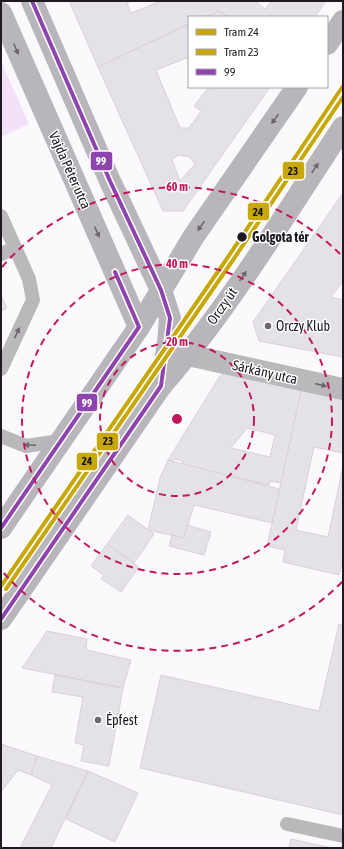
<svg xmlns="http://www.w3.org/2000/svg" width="344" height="849" font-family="'Asap Condensed',sans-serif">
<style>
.green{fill:#f3e1fb}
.building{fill:#e5e1e8;stroke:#d7d2d9;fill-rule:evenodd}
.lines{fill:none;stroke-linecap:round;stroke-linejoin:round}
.lane{stroke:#bab8bb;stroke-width:14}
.street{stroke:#bab8bb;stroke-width:22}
.secondary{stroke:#b9b6bb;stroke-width:22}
.bus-1-casing{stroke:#fff;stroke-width:7}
.bus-1{stroke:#8e44ad;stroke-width:4}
.tram-1-casing{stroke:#fff;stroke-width:7}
.tram-2-casing{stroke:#fff;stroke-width:7}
.tram-1{stroke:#c7a808;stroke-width:4}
.tram-2{stroke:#c7a808;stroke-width:4}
.oneway{fill:#6c686e}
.ring{fill:none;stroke:#c2185b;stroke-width:2;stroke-dasharray:7 5}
.stop-dot{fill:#1f1922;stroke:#fff;stroke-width:1.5}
.poi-dot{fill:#6c676e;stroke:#fff;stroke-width:1.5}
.labels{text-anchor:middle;stroke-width:3;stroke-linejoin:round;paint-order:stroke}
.street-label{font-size:14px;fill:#1f1922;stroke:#fff}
.stop-label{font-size:14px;font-weight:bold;fill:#1f1922;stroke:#fff;text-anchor:start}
.poi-label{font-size:14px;fill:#1f1922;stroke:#fff;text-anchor:start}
.centre{fill:#c2185b;stroke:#fff;stroke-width:2}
.ring-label{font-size:12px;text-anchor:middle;font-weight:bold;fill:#c2185b;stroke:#fff;stroke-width:3;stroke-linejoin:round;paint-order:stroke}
.line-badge{stroke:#fff;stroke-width:1.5}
.badge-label{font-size:11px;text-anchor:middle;font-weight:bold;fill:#fff}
.pale-badge-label{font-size:11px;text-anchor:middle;font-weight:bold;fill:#111}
</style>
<rect width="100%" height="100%" fill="#fbf9fc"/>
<!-- green -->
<path class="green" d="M 1,61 L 29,124 L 1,137 Z"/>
<!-- building -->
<g class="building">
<path d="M 75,1 L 132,1 L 127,3 L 131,13 L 161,1 L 255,1 L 265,9 L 272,1 L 326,1 L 315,17 L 228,17 L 219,11 L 205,17 L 189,17 L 189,24 L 98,67 L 70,3 Z"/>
<path d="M 219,11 L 228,17 L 205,17 Z"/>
<path d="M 189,24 L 189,57 L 156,70 L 180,128 L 189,128 L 201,111 L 194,106 L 209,87 L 214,90 L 216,87 L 270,87 L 183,211 L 163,211 L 98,67 ZM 179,155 L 190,157 L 195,164 L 180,181 L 172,159 Z"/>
<path d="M 343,193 L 343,281 L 331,297 L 343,300 L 343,357 L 259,341 L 253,322 Z"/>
<path d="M 1,295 L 7,308 L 1,311 Z"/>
<path d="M 228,372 L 302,387 L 281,483 L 270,481 L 269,485 L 183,465 L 183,461 L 173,459 L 172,461 L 168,460 L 220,376 ZM 247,428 L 275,435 L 270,457 L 231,448 Z"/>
<path d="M 302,387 L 343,396 L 343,453 L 314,447 L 296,530 L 328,537 L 343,466 L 343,559 L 339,575 L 283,562 L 285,550 L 267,546 Z"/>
<path d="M 168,460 L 280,489 L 272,523 L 194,505 L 184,538 L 148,530 L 160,478 Z"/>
<path d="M 128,515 L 154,534 L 134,563 L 107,544 Z"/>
<path d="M 187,525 L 211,532 L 204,555 L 169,546 L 172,535 L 184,538 Z"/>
<path d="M 107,544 L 139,567 L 121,592 L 101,579 L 104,575 L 91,566 Z"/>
<path d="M 339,624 L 343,625 L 343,815 L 140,768 L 161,675 L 319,711 Z"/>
<path d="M 47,631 L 87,639 L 86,650 L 131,660 L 123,688 L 22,668 Z"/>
<path d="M 55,675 L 123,688 L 109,766 L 81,761 L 84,745 L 75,743 L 83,697 L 52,692 Z"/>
<path d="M 1,744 L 37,756 L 31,775 L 18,770 L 1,792 Z"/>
<path d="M 37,756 L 88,771 L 51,848 L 20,848 L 52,785 L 31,775 Z"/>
<path d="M 88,771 L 138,793 L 115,842 L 66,819 Z"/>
<path d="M 291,839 L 332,848 L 289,848 Z"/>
</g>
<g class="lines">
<!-- lane -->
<g class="lane">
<path d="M 1,216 L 29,279 L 33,300 L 1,369"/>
<path d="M 1,254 L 15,248"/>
<path d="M 1,436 L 26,446 L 60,441"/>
<path d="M 287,824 L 343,836"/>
</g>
<!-- street -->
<path class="street" d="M 188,355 L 343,389"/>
<!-- secondary -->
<g class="secondary">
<path d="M 32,1 L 110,181 L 161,290 L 170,318 L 168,343 L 161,386"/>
<path d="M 1,13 L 139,327"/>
<path d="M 327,44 L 343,21"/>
<path d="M 1,528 L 139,327 L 194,236 L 297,87"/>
<path d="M 1,619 L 161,386 C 229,308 286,213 343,127"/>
</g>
<defs>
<g id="bus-1">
<path d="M 1,528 L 139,327 L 115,272"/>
<path d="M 1,619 L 161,386 L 170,318 L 161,290 L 110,181 L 32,1"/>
</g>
</defs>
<!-- bus-1 casing -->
<use href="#bus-1" class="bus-1-casing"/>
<!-- bus-1 -->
<use href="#bus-1" class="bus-1"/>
<defs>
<path id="tram-1" d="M 1,586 L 228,257 L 343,86"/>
<path id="tram-2" d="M 6,589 L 233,260 L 343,97"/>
</defs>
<!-- tram-1 casing -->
<use href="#tram-1" class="tram-1-casing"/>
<!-- tram-2 casing -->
<use href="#tram-2" class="tram-2-casing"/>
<!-- tram-1 -->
<use href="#tram-1" class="tram-1"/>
<!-- tram-2 -->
<use href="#tram-2" class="tram-2"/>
</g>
<!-- one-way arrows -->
<defs><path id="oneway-solid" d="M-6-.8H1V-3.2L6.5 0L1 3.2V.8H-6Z"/></defs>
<g class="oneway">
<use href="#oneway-solid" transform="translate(16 49) rotate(67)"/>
<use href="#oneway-solid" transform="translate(275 119) rotate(125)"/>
<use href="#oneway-solid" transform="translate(315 168) rotate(-56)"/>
<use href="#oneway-solid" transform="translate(201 226) rotate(125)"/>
<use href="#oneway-solid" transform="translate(97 232) rotate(66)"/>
<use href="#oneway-solid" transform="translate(243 276) rotate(-55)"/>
<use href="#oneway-solid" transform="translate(17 333) rotate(-65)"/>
<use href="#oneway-solid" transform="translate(321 385) rotate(13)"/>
<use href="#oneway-solid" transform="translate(30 445) rotate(-178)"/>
</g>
<!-- distance rings -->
<g class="ring">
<circle cx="177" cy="419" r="77"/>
<circle cx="177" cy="419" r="155"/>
<path d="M342 582A232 232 0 0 1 2 571M2 267A232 232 0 0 1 342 256"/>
</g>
<!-- markers -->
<circle class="stop-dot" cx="242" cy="237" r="5.5"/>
<g class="poi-dot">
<circle cx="268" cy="326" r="4"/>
<circle cx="98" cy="720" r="4"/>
</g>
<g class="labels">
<!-- street labels -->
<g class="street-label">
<text transform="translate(70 170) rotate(66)" y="5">Vajda Péter utca</text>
<text transform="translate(222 306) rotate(-55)" y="5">Orczy út</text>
<text transform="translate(265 372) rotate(13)" y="5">Sárkány utca</text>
</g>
<!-- stop labels -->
<g class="stop-label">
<text x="252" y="242">Golgota tér</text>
</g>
<!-- poi labels -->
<g class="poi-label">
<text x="276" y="331">Orczy Klub</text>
<text x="106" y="725">Épfest</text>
</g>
</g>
<circle cx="177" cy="419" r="6" class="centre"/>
<g class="ring-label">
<text x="177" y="191">60 m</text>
<text x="177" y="268">40 m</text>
<text x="177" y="346">20 m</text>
</g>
<g class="line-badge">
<rect x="90" y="151" width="23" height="20" rx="4" fill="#8e44ad"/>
<rect x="282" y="161" width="23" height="19" rx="4" fill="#c7a808"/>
<rect x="247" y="202" width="23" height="19" rx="4" fill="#c7a808"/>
<rect x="76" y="393" width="22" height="19" rx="4" fill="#8e44ad"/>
<rect x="96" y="432" width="23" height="19" rx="4" fill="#c7a808"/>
<rect x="76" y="452" width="22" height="19" rx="4" fill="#c7a808"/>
</g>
<g class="badge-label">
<text x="101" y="165">99</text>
<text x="87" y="407">99</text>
</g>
<g class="pale-badge-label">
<text x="293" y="175">23</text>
<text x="258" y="216">24</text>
<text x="108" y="445">23</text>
<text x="87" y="465">24</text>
</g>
<!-- border -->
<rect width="344" height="849" fill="none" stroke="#1f1922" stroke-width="4"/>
<!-- legend -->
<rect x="188" y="16" width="140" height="72" fill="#ffffff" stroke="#a5a3a7"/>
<rect x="196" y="29" width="20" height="6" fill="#c7a808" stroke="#a5a3a7"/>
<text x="224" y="36" font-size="12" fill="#1f1922">Tram 24</text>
<rect x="196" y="49" width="20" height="6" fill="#c7a808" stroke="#a5a3a7"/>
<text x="224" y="56" font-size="12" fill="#1f1922">Tram 23</text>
<rect x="196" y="69" width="20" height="6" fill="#8e44ad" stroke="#a5a3a7"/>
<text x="224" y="76" font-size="12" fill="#1f1922">99</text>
</svg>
